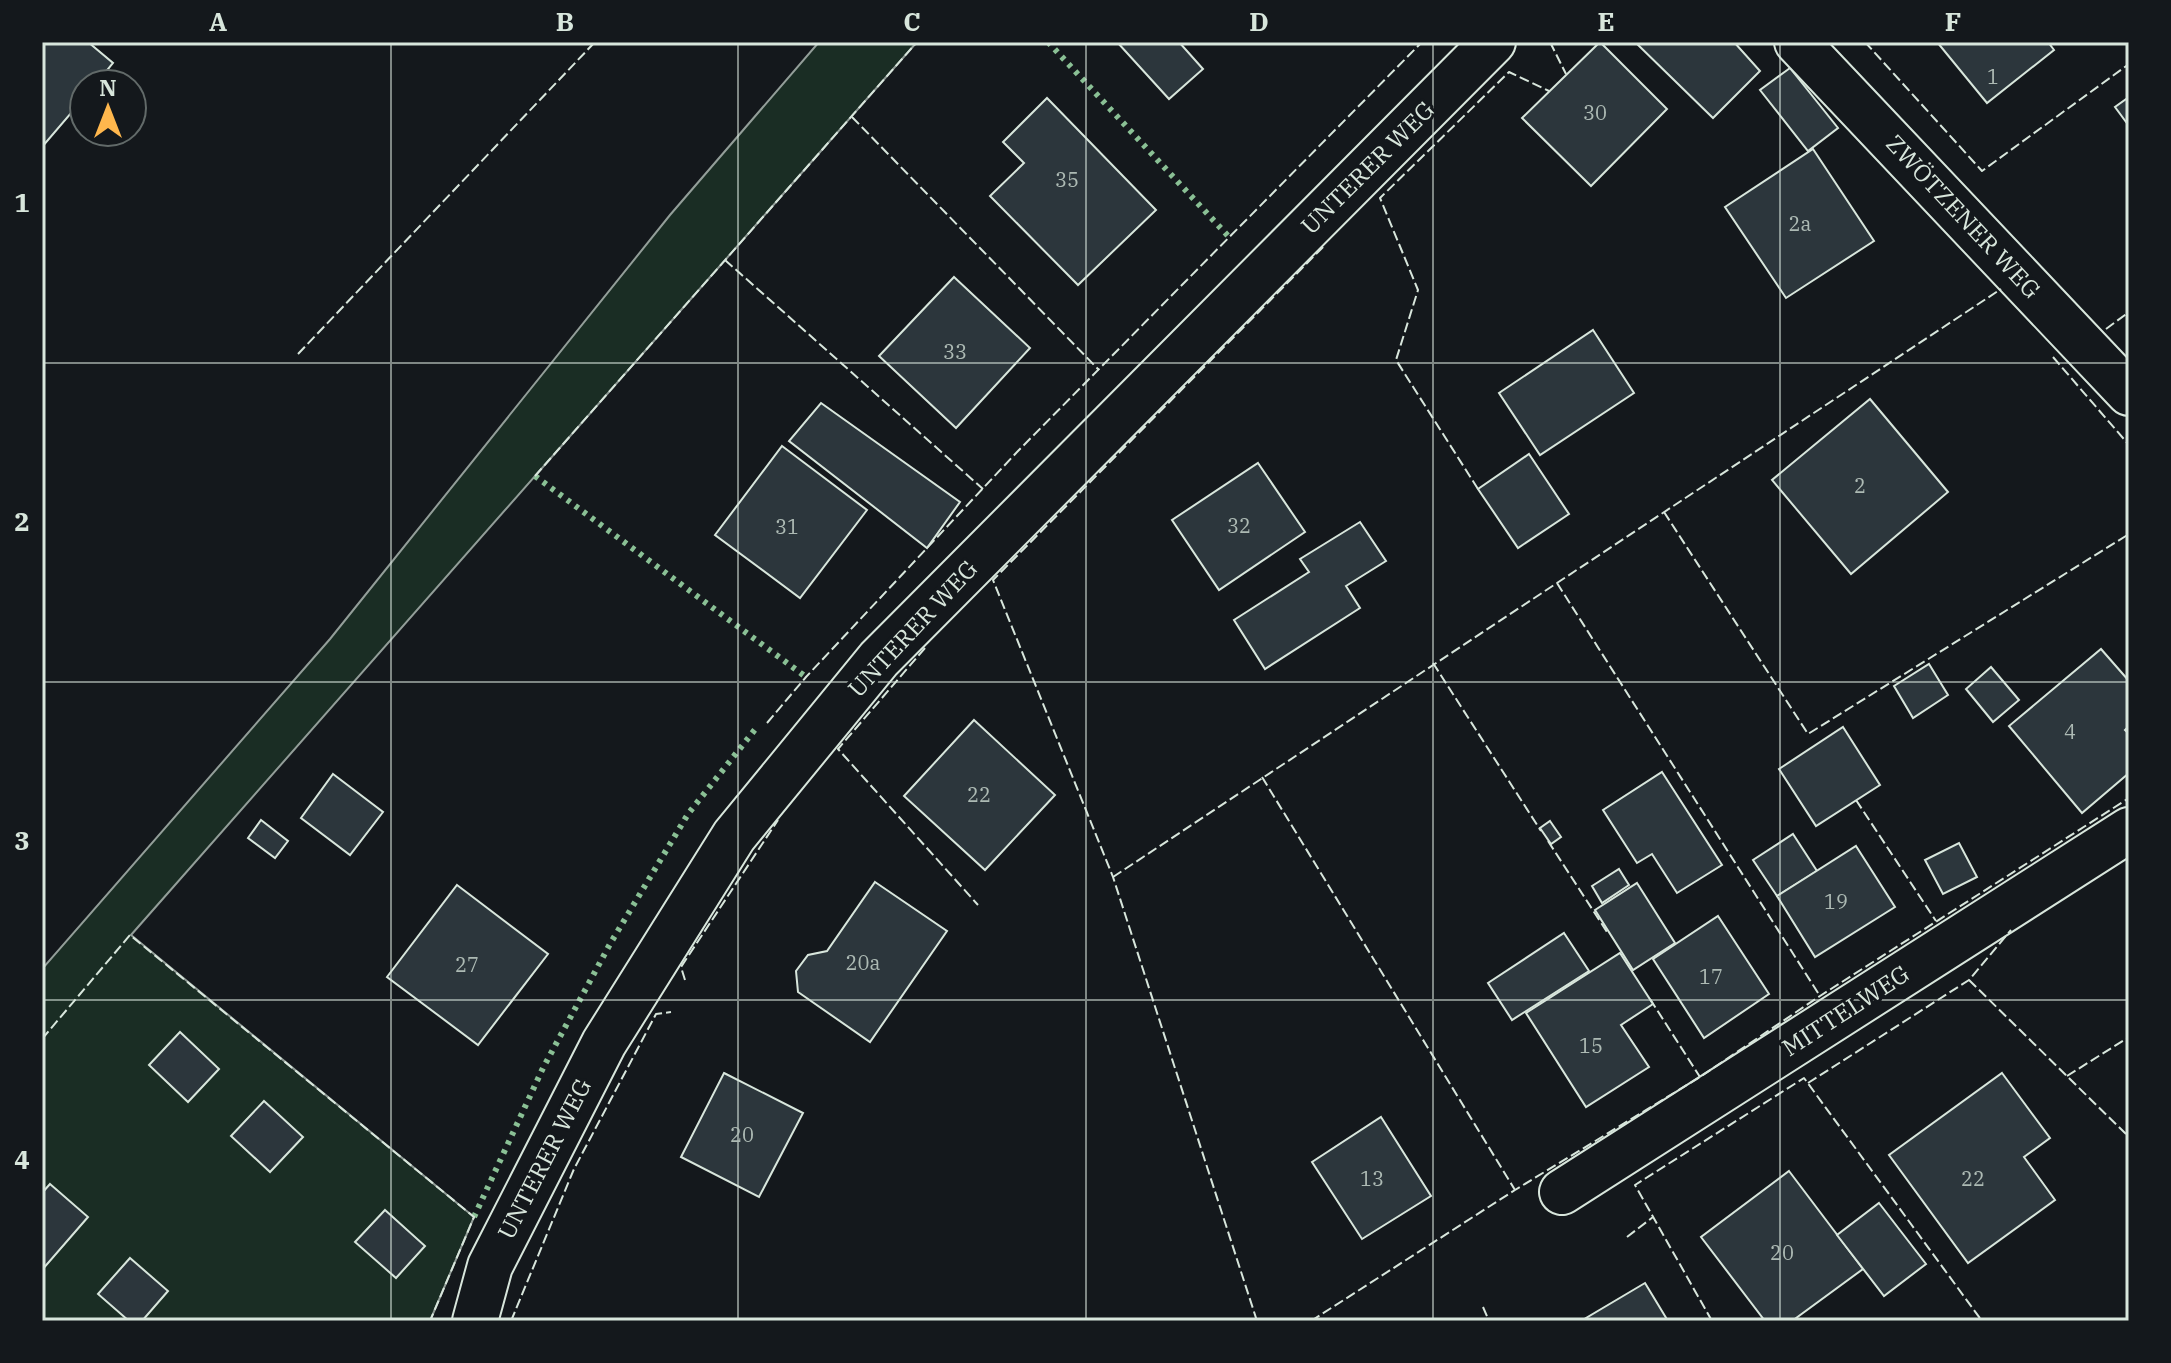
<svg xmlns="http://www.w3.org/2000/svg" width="2171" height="1363" font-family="'IBM Plex Serif',serif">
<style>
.green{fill:#1a2d24;stroke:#939e99;stroke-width:2}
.building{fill:#2c363c;stroke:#d8e6dc;stroke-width:2}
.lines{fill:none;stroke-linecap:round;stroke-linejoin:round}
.minor-casing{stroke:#d8e6dc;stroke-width:48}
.minor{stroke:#14181c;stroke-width:44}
.hedge{stroke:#8ac095;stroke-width:6;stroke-dasharray:4 6;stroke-linecap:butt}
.fence{stroke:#d8e6dc;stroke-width:2;stroke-dasharray:10 4;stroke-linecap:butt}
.grid{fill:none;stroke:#d8e6dc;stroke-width:2;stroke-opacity:0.55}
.labels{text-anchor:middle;stroke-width:6;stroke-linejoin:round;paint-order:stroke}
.number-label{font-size:20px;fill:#adbab4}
.street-label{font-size:24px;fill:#d8e6dc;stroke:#14181c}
.neatline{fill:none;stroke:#d8e6dc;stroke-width:3}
.grid-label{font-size:26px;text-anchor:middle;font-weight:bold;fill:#d8e6dc}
</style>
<rect width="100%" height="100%" fill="#14181c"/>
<!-- green -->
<path class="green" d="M 819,42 L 917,42 L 131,935 L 474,1217 L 430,1321 L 42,1321 L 42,969 L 330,639 L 670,215 Z"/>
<!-- building -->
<g class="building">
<path d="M 42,42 L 88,42 L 113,63 L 96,84 L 84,84 L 84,98 L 42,147 Z"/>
<path d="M 1117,42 L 1179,42 L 1203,69 L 1169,99 Z"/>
<path d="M 1600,42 L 1667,109 L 1591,186 L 1522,118 Z"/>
<path d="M 1635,42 L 1734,42 L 1760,71 L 1713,118 Z"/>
<path d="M 1937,42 L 2048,42 L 2054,50 L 1987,103 Z"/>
<path d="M 1790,68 L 1838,128 L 1808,151 L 1760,90 Z"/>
<path d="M 2129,97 L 2129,126 L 2115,107 Z"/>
<path d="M 1047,98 L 1156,210 L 1078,285 L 990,196 L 1024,163 L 1003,142 Z"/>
<path d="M 1813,149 L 1874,241 L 1786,298 L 1725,207 Z"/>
<path d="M 954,277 L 1030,348 L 956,428 L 879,356 Z"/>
<path d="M 1593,330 L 1634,393 L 1540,455 L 1499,393 Z"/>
<path d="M 1870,399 L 1948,492 L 1851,574 L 1772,480 Z"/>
<path d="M 821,403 L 960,502 L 927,548 L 789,441 Z"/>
<path d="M 782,446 L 867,510 L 800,598 L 715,535 Z"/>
<path d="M 1529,454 L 1569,514 L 1518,548 L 1478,489 Z"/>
<path d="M 1258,463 L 1305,532 L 1219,590 L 1172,520 Z"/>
<path d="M 1360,522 L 1386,561 L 1346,586 L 1360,608 L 1265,669 L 1234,620 L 1309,572 L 1300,559 Z"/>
<path d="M 2101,649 L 2129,681 L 2129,726 L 2125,730 L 2129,734 L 2129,773 L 2082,813 L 2009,726 Z"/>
<path d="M 1929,664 L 1948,695 L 1913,718 L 1894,686 Z"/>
<path d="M 1991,667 L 2019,700 L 1993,722 L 1966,689 Z"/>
<path d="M 974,720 L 1055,795 L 985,870 L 904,796 Z"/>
<path d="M 1843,727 L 1880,785 L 1816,826 L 1779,769 Z"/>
<path d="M 1662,772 L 1722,865 L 1677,893 L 1652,854 L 1637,863 L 1603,810 Z"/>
<path d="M 333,774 L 383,812 L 350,855 L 301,818 Z"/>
<path d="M 261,820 L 288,841 L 275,858 L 248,838 Z"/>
<path d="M 1550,821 L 1561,837 L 1551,844 L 1540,828 Z"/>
<path d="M 1793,834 L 1817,871 L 1777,896 L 1753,860 Z"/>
<path d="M 1959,843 L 1977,877 L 1943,894 L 1925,860 Z"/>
<path d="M 1856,846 L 1895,907 L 1815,957 L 1777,896 Z"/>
<path d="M 1619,869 L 1629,885 L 1602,903 L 1592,886 Z"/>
<path d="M 875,882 L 947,931 L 870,1042 L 798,992 L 796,971 L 808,955 L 827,951 Z"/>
<path d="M 1637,883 L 1675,943 L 1633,970 L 1595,910 Z"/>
<path d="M 457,885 L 548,954 L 478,1045 L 387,977 Z"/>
<path d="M 1718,916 L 1769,994 L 1704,1038 L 1653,959 Z"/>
<path d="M 1564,933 L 1589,971 L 1512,1020 L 1488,983 Z"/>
<path d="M 1620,953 L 1653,1004 L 1621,1025 L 1649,1067 L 1586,1107 L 1526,1013 Z"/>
<path d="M 180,1032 L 219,1069 L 188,1102 L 149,1065 Z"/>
<path d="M 724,1073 L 803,1113 L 759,1197 L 681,1157 Z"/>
<path d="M 2002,1073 L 2050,1138 L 2024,1157 L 2055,1200 L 1968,1263 L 1889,1155 Z"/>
<path d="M 264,1101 L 303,1137 L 270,1172 L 231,1136 Z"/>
<path d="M 1381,1117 L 1431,1196 L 1362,1239 L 1312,1162 Z"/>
<path d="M 1789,1171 L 1863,1269 L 1792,1321 L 1765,1321 L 1701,1237 Z"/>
<path d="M 50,1184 L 88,1217 L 42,1270 L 42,1193 Z"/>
<path d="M 1879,1203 L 1926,1264 L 1884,1296 L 1837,1235 Z"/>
<path d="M 385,1210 L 425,1246 L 396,1278 L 355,1242 Z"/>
<path d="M 130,1258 L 168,1291 L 142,1321 L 129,1321 L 98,1294 Z"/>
<path d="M 1645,1283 L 1668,1321 L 1581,1321 Z"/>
</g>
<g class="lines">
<defs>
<g id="minor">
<path d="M 1797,42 L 2129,393"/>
<path d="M 1562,1192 L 2129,830"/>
<path d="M 475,1321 L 490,1266 L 604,1043 L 734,836 L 879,659 L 1493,42"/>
</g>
</defs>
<!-- minor casing -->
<use href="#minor" class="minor-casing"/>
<!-- minor -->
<use href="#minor" class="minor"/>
<!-- hedge -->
<g class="hedge">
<path d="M 1048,42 L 1229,237"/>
<path d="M 535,476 L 806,677"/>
<path d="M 474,1217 L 543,1068 L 610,944 L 688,814 L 757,727"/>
</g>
<!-- fence -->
<g class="fence">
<path d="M 1550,42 L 1566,74"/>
<path d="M 1865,42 L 1982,171 L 2129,64"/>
<path d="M 852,117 L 1099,370"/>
<path d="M 725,260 L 983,489"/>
<path d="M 2106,329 L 2129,312"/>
<path d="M 298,354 L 595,42"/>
<path d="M 2053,357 L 2129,445"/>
<path d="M 535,476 L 917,42"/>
<path d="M 1478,489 L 1396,360 L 1418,290 L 1380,198 L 1509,72 L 1549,91"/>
<path d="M 1664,512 L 1808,734 L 2129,534"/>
<path d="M 1557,583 L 1820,996"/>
<path d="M 925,648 L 838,749 L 978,905"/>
<path d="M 1433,663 L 1541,831"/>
<path d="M 767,723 L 806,677 L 1018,451 L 1422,42"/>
<path d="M 1262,777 L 1515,1190"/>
<path d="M 1856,800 L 1936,921"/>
<path d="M 1548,841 L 1609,935"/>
<path d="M 1113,877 L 2001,289"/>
<path d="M 685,980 L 681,967 L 778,820"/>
<path d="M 1969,980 L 2129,1137"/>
<path d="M 1650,999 L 1700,1077"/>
<path d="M 42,1039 L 130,935 L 474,1217 L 430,1321"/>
<path d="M 2067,1076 L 2129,1037"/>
<path d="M 1808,1083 L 1969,980 L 2011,930"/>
<path d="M 1627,1237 L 1653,1217"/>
<path d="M 1483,1307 L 1489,1321"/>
<path d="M 511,1321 L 574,1169 L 656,1014 L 671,1012"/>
<path d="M 1257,1321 L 1113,877 L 993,580 L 1325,245"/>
<path d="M 1311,1321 L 1515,1190 L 1700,1077 L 1820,996 L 2129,798"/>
<path d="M 1712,1321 L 1635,1185 L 1804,1078 L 1982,1321"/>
</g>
</g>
<!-- grid -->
<path class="grid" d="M 391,42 L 391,1321M 738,42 L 738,1321M 1086,42 L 1086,1321M 1433,42 L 1433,1321M 1780,42 L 1780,1321M 42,363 L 2129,363M 42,682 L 2129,682M 42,1000 L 2129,1000"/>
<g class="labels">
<!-- number labels -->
<g class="number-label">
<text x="1993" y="84">1</text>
<text x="1595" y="120">30</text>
<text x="1067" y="187">35</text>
<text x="1800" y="231">2a</text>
<text x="955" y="359">33</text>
<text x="1860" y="493">2</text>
<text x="1239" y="533">32</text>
<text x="787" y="534">31</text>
<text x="2070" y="739">4</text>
<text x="979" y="802">22</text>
<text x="1836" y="909">19</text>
<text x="863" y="970">20a</text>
<text x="467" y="972">27</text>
<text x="1711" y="984">17</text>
<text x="1591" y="1053">15</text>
<text x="742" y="1142">20</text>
<text x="1372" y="1186">13</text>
<text x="1973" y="1186">22</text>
<text x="1782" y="1260">20</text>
</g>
<!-- street labels -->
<g class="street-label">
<text transform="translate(1368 168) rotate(-45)" y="8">UNTERER WEG</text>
<text transform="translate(1963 217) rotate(47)" y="8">ZWÖTZENER WEG</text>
<text transform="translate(913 629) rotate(-47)" y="8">UNTERER WEG</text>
<text transform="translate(1846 1011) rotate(-33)" y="8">MITTELWEG</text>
<text transform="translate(545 1159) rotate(-63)" y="8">UNTERER WEG</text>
</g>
</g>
<!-- border -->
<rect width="2171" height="1363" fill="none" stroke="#14181c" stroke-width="88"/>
<!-- north arrow -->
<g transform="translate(108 108)"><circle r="38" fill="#14181c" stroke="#626a69" stroke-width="2"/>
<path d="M0-6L14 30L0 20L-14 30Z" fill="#ffb74d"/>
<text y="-12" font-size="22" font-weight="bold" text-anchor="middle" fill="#d8e6dc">N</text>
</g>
<rect x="44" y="44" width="2083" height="1275" class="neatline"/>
<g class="grid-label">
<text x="218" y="31">A</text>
<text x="565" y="31">B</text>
<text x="912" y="31">C</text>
<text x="1259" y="31">D</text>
<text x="1606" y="31">E</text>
<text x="1953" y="31">F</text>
<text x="22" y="212">1</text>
<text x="22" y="531">2</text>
<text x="22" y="850">3</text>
<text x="22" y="1169">4</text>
</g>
</svg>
